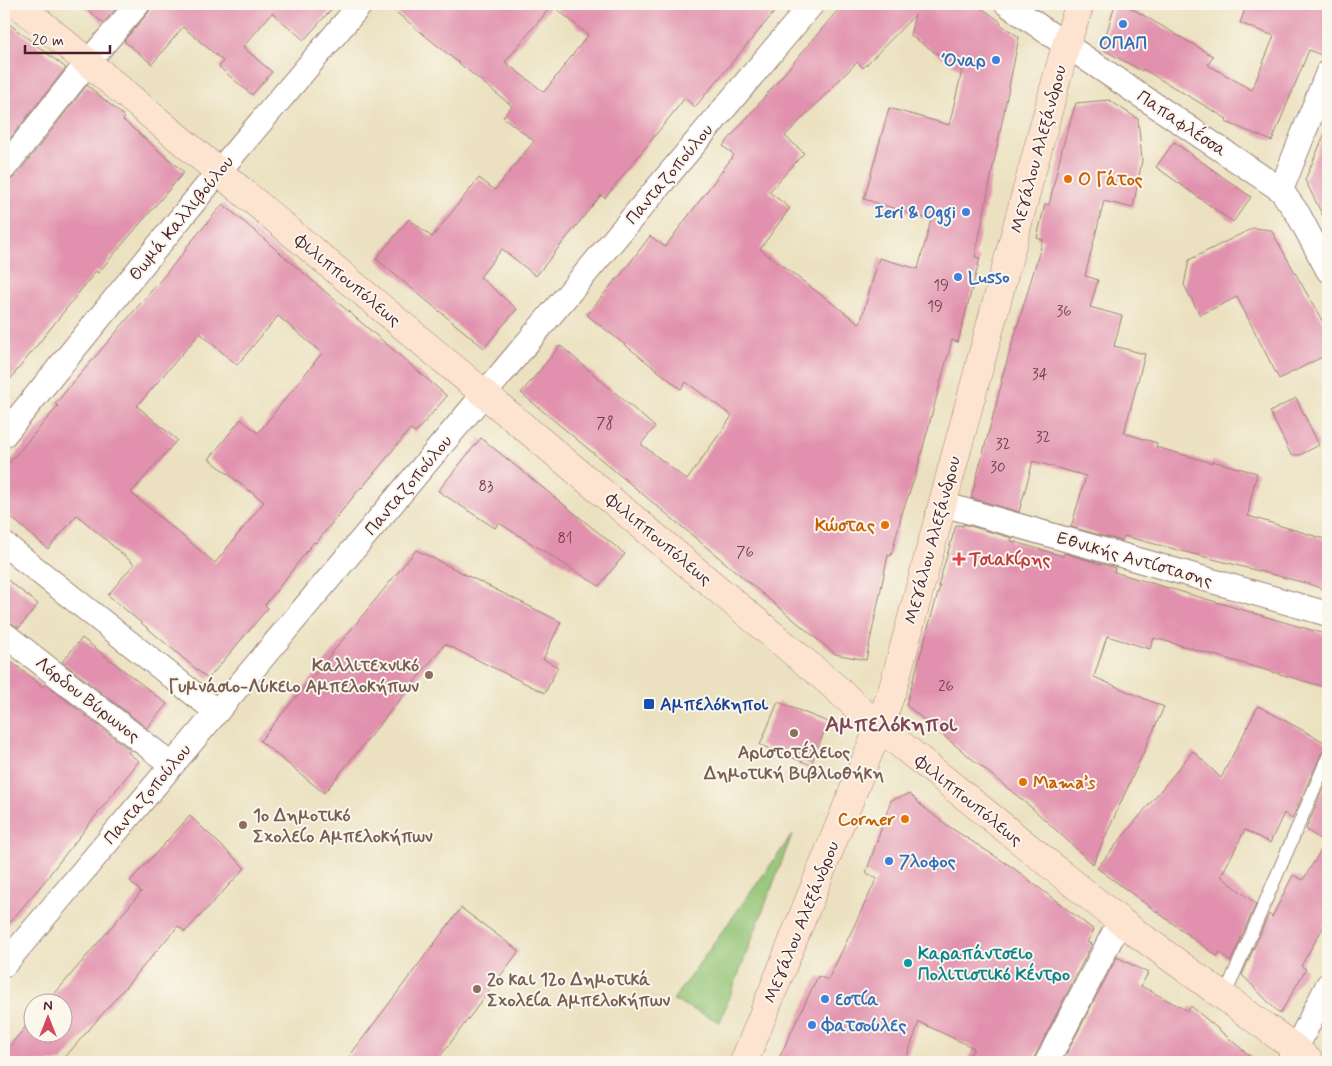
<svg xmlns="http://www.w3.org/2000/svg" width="1332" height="1066" font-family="Mynerve,sans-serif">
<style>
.green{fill:#91c273;stroke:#6e704f}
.building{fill:#e191ad;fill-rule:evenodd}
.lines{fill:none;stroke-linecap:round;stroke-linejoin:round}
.service-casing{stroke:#9a8076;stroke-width:14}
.minor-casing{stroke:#9a8076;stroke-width:26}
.secondary-casing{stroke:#9a8076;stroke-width:29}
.service{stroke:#fff;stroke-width:12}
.minor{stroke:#fff;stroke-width:24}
.secondary{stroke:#fde4d1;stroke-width:28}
.shop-dot{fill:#3f7fe0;stroke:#fbf7ec;stroke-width:2}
.food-dot{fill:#e8710a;stroke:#fbf7ec;stroke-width:2}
.health-dot{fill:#e0444e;stroke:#fbf7ec;stroke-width:2}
.education-dot{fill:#8d6e63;stroke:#fbf7ec;stroke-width:2}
.transit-dot{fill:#1a4fb4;stroke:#fbf7ec;stroke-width:2}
.culture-dot{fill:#0f9aa8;stroke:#fbf7ec;stroke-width:2}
.labels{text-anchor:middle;stroke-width:4;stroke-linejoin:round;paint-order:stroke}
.number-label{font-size:15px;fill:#703c4c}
.shop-label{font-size:18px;font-weight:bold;fill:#366cbe;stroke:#fbf7ec;text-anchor:start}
.street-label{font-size:18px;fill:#4a1f2b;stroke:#fbf7ec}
.food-label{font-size:18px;font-weight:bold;fill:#c56008;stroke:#fbf7ec;text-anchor:start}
.health-label{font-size:18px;font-weight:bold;fill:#be3a42;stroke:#fbf7ec;text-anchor:start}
.education-label{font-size:18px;font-weight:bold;fill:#785e54;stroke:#fbf7ec;text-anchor:start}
.transit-label{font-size:18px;font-weight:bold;fill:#164399;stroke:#fbf7ec;text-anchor:start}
.culture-label{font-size:18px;font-weight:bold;fill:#0d838f;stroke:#fbf7ec;text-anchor:start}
.district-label{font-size:22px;font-weight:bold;fill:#7f4758;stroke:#fbf7ec}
</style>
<rect width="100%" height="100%" fill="#fbf7ec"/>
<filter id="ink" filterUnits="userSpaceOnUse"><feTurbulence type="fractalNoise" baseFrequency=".02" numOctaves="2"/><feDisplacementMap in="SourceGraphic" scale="10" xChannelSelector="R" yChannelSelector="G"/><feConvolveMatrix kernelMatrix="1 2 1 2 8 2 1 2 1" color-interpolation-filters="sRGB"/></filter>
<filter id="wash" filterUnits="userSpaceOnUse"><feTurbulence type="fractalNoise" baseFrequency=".0096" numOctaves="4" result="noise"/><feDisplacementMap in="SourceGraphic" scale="20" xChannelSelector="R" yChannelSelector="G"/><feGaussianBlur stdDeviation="1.12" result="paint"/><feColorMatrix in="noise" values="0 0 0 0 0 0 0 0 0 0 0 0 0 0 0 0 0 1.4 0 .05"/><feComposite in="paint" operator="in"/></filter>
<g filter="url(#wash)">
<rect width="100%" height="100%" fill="#ebe1c0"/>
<!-- green -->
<path class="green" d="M 792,835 L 720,1022 L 673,1000 Z"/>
<g id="blocks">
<!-- building -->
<g class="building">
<path d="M 81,4 L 120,4 L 103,23 Z"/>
<path d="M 151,4 L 336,4 L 304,40 L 272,13 L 243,47 L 272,72 L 252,95 L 219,67 L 223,61 L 183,27 L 152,64 L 124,41 L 148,13 L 151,7 Z"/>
<path d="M 386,4 L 781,4 L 695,107 L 685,98 L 605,198 L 601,195 L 536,276 L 502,249 L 480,277 L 517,309 L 484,348 L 376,259 L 409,219 L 432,237 L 479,178 L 495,190 L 534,141 L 503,117 L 512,106 ZM 552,5 L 588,35 L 544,92 L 505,62 Z"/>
<path d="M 843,4 L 976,4 L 1001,22 L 1000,24 L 1019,37 L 975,257 L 980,258 L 958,342 L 952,340 L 915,477 L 902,513 L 891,556 L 888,555 L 866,660 L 835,654 L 521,393 L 560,346 L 562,347 L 655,427 L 641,444 L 687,480 L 732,416 L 686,382 L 681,389 L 587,315 L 616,279 L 617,280 L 650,236 L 665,247 L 734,155 L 723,146 ZM 915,15 L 910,35 L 962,71 L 949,125 L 889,108 L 864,199 L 931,220 L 918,269 L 879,258 L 860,324 L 760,249 L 790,208 L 769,192 L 804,153 L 785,136 L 857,62 L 863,68 Z"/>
<path d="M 1115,4 L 1124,4 L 1213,56 L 1208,65 L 1252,90 L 1274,36 L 1240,23 L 1247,4 L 1328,4 L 1328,58 L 1309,50 L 1272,141 L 1226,122 L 1227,119 L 1143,69 L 1142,71 L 1104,50 L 1104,42 Z"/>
<path d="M 4,20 L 66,68 L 4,146 Z"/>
<path d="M 87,85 L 125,117 L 123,120 L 184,172 L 98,273 L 96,271 L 4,387 L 4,181 L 9,181 L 15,177 Z"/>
<path d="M 1109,100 L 1138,119 L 1142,160 L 1133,208 L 1104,201 L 1085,276 L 1098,280 L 1090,307 L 1122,316 L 1114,346 L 1145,354 L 1124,433 L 1157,443 L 1156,447 L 1212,463 L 1212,461 L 1257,473 L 1251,497 L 1248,516 L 1328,540 L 1328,591 L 1309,584 L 1124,536 L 1122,541 L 1071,527 L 1086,476 L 1033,461 L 1019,512 L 971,498 L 1002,382 L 1001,381 L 1043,240 L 1037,238 L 1045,204 L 1049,205 L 1063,145 L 1076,103 Z"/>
<path d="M 1328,126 L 1328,226 L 1305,180 Z"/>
<path d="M 1174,142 L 1251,197 L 1233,222 L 1156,167 Z"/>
<path d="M 223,204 L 447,396 L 415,433 L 410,429 L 362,488 L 361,487 L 316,543 L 314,542 L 265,605 L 268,608 L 208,679 L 108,595 L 134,564 L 77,515 L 48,549 L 4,511 L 4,469 L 58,406 L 55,404 L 186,250 L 185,249 ZM 278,316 L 322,353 L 258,433 L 241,419 L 209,459 L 264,502 L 215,563 L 131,493 L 177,440 L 137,406 L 200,333 L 237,365 Z"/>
<path d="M 1253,228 L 1271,230 L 1328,331 L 1328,354 L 1279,379 L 1237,297 L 1200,315 L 1184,285 L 1189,260 Z"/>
<path d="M 1296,398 L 1319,445 L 1300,455 L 1291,455 L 1270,412 Z"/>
<path d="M 481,438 L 625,554 L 599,586 L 499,523 L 495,528 L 438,491 Z"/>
<path d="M 963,524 L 1012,538 L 1011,541 L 1063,556 L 1064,553 L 1115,568 L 1114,572 L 1328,635 L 1328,688 L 1162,640 L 1154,638 L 1150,649 L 1107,636 L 1094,677 L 1164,707 L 1093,864 L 1032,808 L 906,705 L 940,586 L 938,586 L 956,525 L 963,526 Z"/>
<path d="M 416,550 L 561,622 L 543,659 L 558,667 L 545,693 L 445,644 L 324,793 L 260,741 Z"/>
<path d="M 4,577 L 38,604 L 19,628 L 12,623 L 4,621 Z"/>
<path d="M 82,638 L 167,704 L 147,728 L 62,662 Z"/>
<path d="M 4,656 L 43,687 L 45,684 L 130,750 L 128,753 L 139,761 L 49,875 L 50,875 L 4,929 Z"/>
<path d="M 778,702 L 828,722 L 811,765 L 760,745 Z"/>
<path d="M 1258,706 L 1328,744 L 1328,749 L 1324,750 L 1321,754 L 1292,819 L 1284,813 L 1270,843 L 1245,830 L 1221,876 L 1256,904 L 1230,962 L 1220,952 L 1217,956 L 1097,868 L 1193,751 L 1221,778 Z"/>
<path d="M 1328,777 L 1328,919 L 1301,966 L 1306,969 L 1280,1014 L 1242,975 L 1269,914 L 1272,917 L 1293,875 L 1303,880 L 1325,843 L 1306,829 Z"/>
<path d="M 910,794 L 923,807 L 948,826 L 1012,867 L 1094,930 L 1087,942 L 1092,944 L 1035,1056 L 1033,1062 L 966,1062 L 974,1048 L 919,1022 L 905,1062 L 777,1062 L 818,976 L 828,980 L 877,878 L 866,873 L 891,800 Z"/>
<path d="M 190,816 L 245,868 L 185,932 L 178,926 L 61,1062 L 4,1062 L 4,1053 L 32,1019 L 32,1034 L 62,1034 L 62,1004 L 46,1004 L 141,892 L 130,881 Z"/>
<path d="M 461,908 L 519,951 L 436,1062 L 345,1062 Z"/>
<path d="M 1117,957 L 1148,973 L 1141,986 L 1188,1011 L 1191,1006 L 1257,1062 L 1062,1062 Z"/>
</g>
</g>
</g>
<g filter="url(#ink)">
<use href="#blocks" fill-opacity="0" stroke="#9a8076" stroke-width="1"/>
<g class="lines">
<defs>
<path id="service" d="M 1224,997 L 1328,757"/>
<g id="minor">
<path d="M 1007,4 L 1066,45 L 1281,190 L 1298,214 L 1328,270"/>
<path d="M 4,168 L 88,62 L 138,4"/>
<path d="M 1281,190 L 1328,72"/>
<path d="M 4,435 L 219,171 L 361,4"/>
<path d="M 942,504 L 1328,614"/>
<path d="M 4,544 L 217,712"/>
<path d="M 4,634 L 172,765"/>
<path d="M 4,965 L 812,4"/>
<path d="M 1047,1062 L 1120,921"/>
<path d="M 1289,1062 L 1328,985"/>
</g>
<g id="secondary">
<path d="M 18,4 L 829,682 L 879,727 L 1120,921 L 1296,1049 L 1310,1062"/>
<path d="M 744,1062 L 879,727 L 893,688 L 1055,85 L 1066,45 L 1080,4"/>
</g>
</defs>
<!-- service casing -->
<use href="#service" class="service-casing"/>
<!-- minor casing -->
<use href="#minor" class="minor-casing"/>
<!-- secondary casing -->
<use href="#secondary" class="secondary-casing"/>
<!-- service -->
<use href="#service" class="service"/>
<!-- minor -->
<use href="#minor" class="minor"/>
<!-- secondary -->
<use href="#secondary" class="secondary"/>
</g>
</g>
<!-- markers -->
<g class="shop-dot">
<circle cx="1123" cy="24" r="5"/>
<circle cx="996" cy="60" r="5"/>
<circle cx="966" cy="212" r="5"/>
<circle cx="958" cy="277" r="5"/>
<circle cx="889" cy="861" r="5"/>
<circle cx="825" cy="999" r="5"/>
<circle cx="812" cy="1025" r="5"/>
</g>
<g class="food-dot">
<circle cx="1068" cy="179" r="5"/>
<circle cx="885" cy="525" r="5"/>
<circle cx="1023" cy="782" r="5"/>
<circle cx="905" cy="819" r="5"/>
</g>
<path class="health-dot" d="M956.5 551.5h5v5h5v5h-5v5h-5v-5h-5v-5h5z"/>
<g class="education-dot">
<circle cx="429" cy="675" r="5"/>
<circle cx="794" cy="733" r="5"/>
<circle cx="243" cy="825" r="5"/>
<circle cx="477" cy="989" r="5"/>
</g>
<rect class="transit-dot" x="643" y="698" width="12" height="12" rx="2.5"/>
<circle class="culture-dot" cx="908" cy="963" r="5"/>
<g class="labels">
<!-- number labels -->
<g class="number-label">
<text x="941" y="290">19</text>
<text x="935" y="311">19</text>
<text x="1064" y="316">36</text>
<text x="1040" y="379">34</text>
<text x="605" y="428">78</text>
<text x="1043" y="442">32</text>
<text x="1003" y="449">32</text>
<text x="998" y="472">30</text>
<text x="486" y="491">83</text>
<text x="565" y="543">81</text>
<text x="745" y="557">76</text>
<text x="946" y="691">26</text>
</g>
<!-- shop labels -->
<g class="shop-label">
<text x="1123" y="49" text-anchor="middle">ΟΠΑΠ</text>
<text x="986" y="66" text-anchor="end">Όναρ</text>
<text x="956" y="218" text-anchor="end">Ieri &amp; Oggi</text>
<text x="968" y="283">Lusso</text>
<text x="899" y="867">7λοφος</text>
<text x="835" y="1005">εστία</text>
<text x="822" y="1031">Φατσούλες</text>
</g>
<!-- street labels -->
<g class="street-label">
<text transform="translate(1182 123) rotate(34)" y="6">Παπαφλέσσα</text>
<text transform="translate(1038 149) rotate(-75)" y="6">Μεγάλου Αλεξάνδρου</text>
<text transform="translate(669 174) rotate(-50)" y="6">Πανταζοπούλου</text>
<text transform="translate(181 218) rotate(-51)" y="6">Θωμά Καλλιβούλου</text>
<text transform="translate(348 280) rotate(40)" y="6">Φιλιππουπόλεως</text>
<text transform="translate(408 485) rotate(-50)" y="6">Πανταζοπούλου</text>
<text transform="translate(659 539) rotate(40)" y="6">Φιλιππουπόλεως</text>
<text transform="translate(932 540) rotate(-75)" y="6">Μεγάλου Αλεξάνδρου</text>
<text transform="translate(1135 559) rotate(16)" y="6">Εθνικής Αντίστασης</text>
<text transform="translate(88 699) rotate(38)" y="6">Λόρδου Βύρωνος</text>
<text transform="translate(147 794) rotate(-50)" y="6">Πανταζοπούλου</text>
<text transform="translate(969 800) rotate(39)" y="6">Φιλιππουπόλεως</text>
<text transform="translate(801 922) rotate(-68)" y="6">Μεγάλου Αλεξάνδρου</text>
</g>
<!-- food labels -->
<g class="food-label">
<text x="1078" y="185">Ο Γάτος</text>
<text x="875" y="531" text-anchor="end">Κώστας</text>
<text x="1033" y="788">Mama’s</text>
<text x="895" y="825" text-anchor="end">Corner</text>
</g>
<!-- health labels -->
<g class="health-label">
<text x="969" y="565">Τσιακίρης</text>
</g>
<!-- education labels -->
<g class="education-label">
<text x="419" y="671" text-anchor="end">Καλλιτεχνικό<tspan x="419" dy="21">Γυμνάσιο-Λύκειο Αμπελοκήπων</tspan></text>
<text x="794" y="758" text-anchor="middle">Αριστοτέλειος<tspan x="794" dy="21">Δημοτική Βιβλιοθήκη</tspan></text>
<text x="253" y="821">1ο Δημοτικό<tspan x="253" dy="21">Σχολείο Αμπελοκήπων</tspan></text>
<text x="487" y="985">2ο και 12ο Δημοτικά<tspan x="487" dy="21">Σχολεία Αμπελοκήπων</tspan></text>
</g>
<!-- transit labels -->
<g class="transit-label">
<text x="660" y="710">Αμπελόκηποι</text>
</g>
<!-- culture labels -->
<g class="culture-label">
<text x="918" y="959">Καραπάντσειο<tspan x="918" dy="21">Πολιτιστικό Κέντρο</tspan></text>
</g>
<!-- district labels -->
<g class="district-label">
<text x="891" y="731">Αμπελόκηποι</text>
</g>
</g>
<!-- margin -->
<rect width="1332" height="1066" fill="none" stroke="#fbf7ec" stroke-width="20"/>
<!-- north arrow -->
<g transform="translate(48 1018)"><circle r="24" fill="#fbf7ec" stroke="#b4a19f"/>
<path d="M0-4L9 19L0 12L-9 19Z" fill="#d1495b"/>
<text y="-8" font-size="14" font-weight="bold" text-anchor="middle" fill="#4a1f2b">N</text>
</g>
<!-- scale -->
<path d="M25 45v8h85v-8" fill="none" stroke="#4a1f2b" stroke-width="2.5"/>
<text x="32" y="45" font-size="15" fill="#4a1f2b" stroke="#fbf7ec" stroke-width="4" paint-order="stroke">20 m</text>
</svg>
